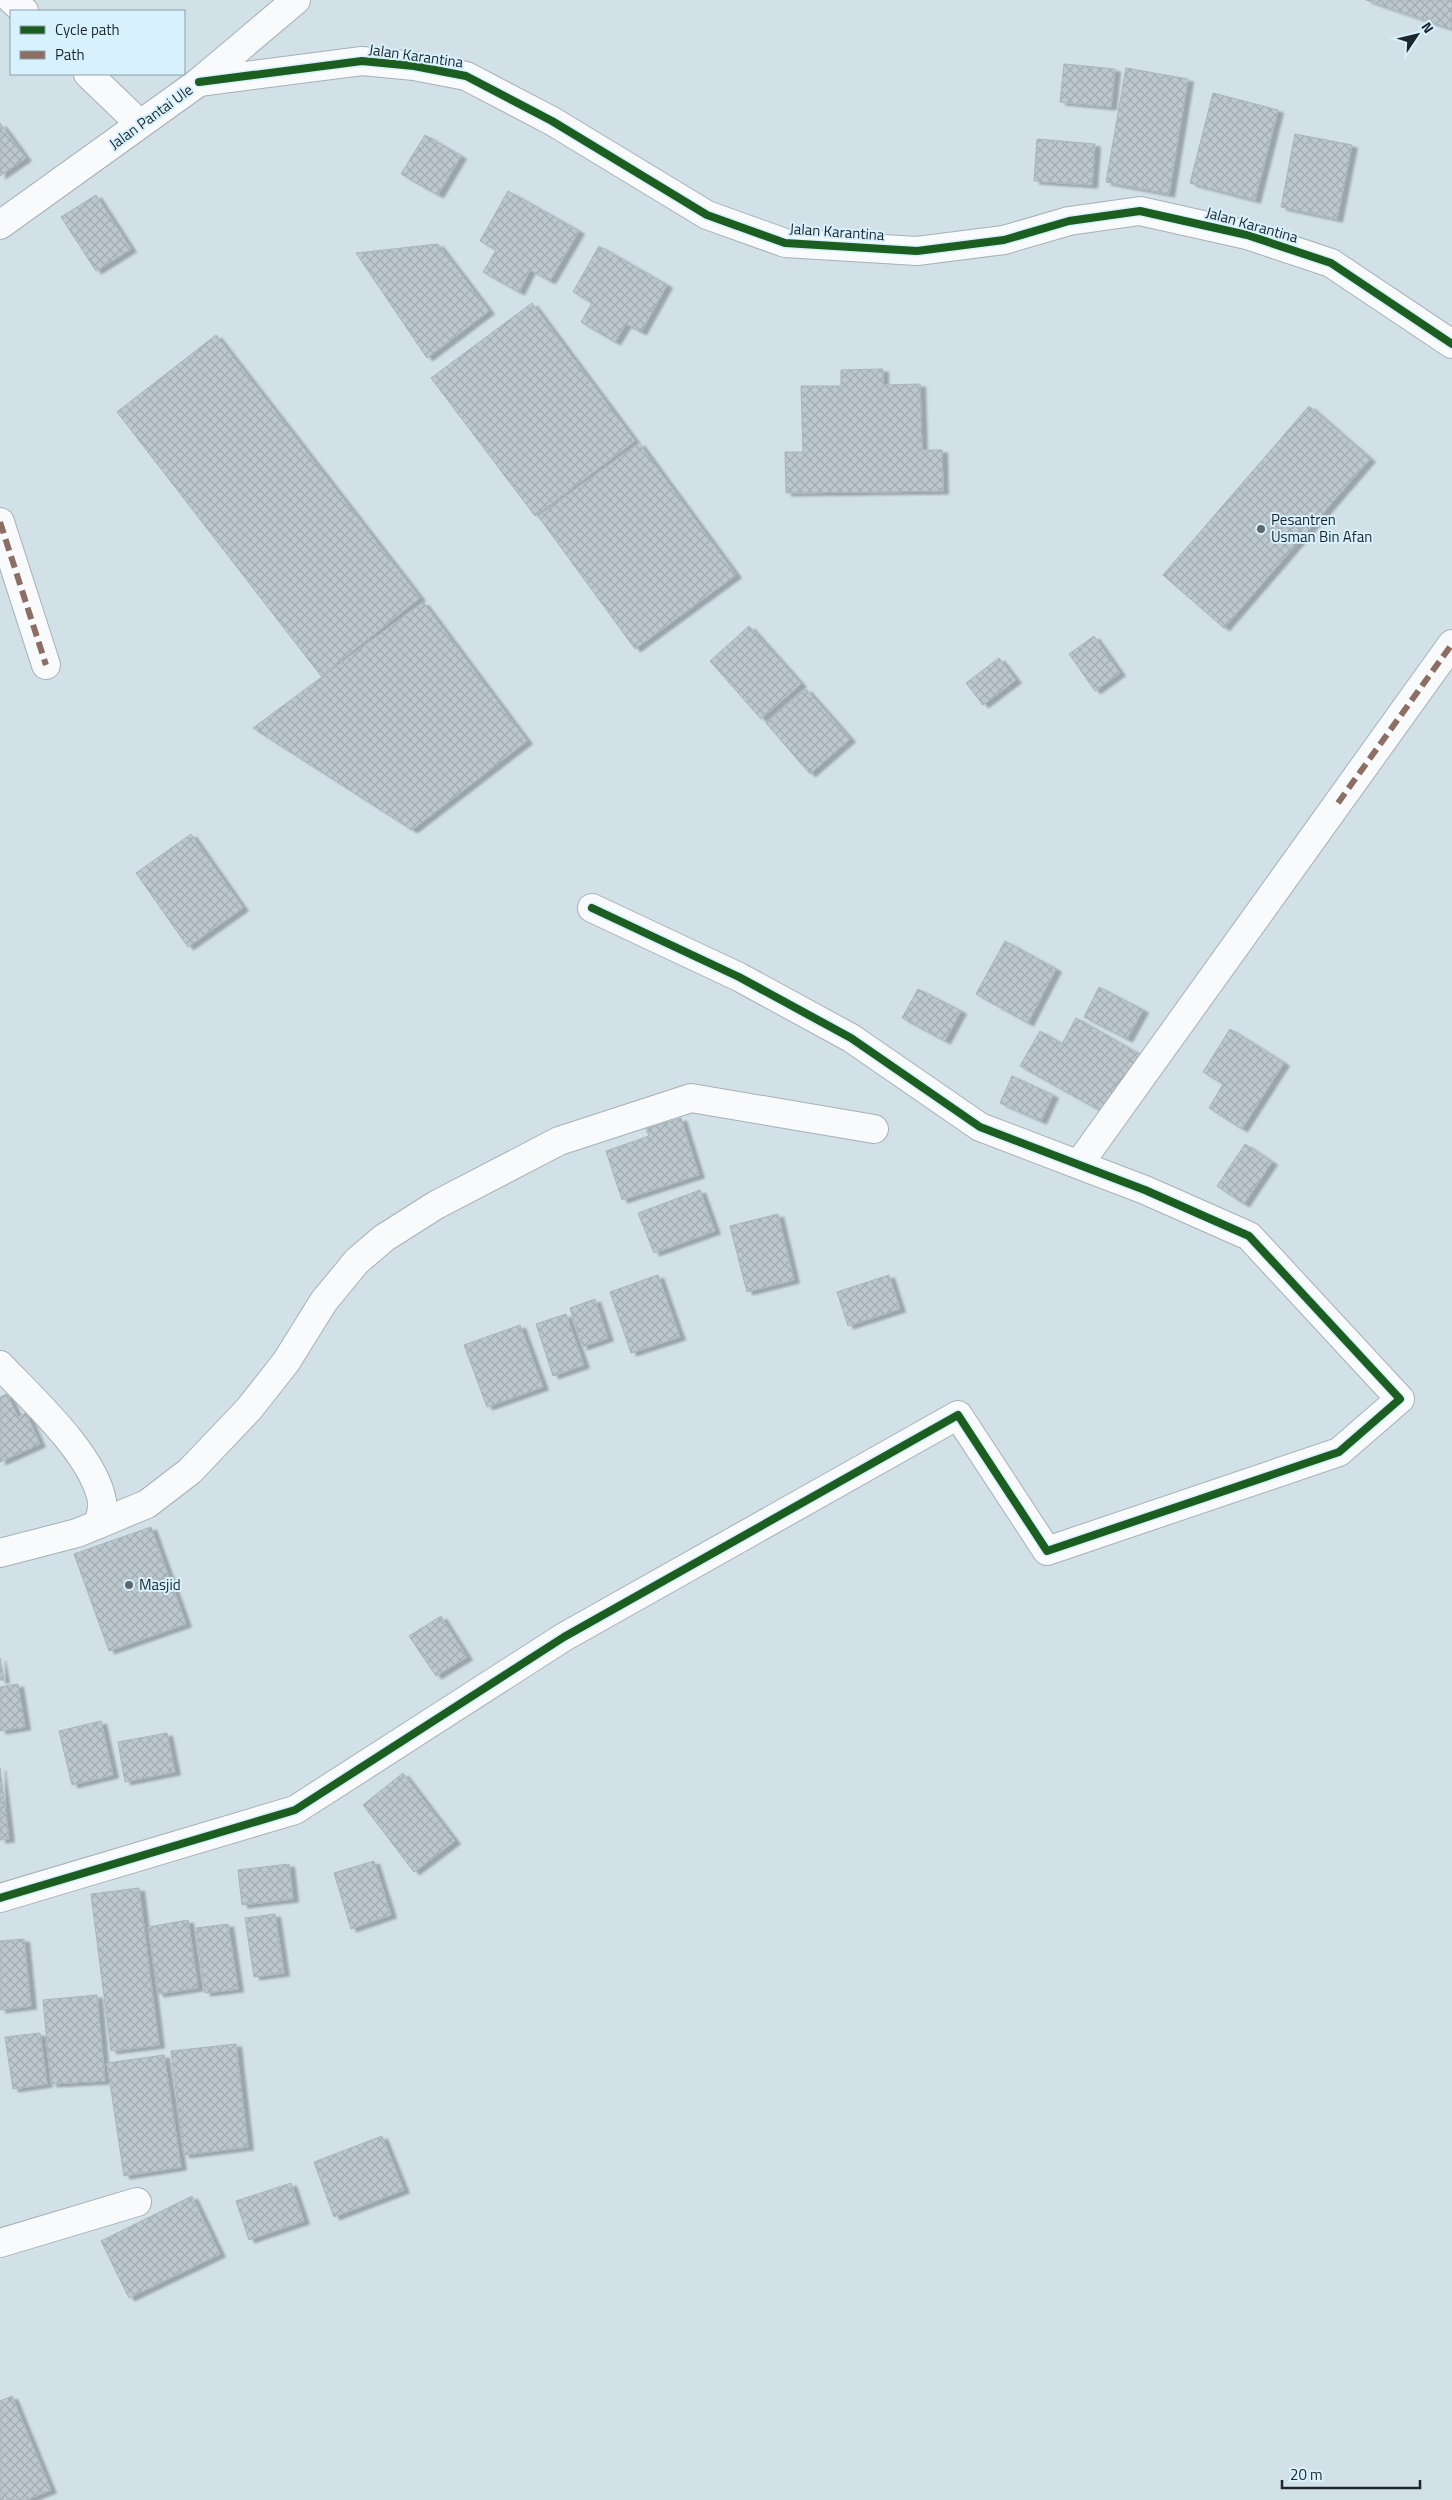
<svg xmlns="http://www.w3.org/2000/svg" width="1452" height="2500" font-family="'Titillium Web',sans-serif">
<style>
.building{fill:url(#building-cross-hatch);stroke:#a9b5ba;filter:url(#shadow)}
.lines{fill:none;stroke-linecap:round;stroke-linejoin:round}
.street-casing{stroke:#a6b1b7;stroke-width:30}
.secondary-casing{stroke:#a6b1b7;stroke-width:30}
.street{stroke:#f8fafc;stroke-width:28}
.secondary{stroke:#f8fafc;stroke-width:28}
.quiet{stroke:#8d6e63;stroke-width:6;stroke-dasharray:12 6;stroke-linecap:butt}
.cycleway-casing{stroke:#d7f1fd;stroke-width:11}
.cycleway{stroke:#1b5e20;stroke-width:8}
.poi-dot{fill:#5c686d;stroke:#d7f1fd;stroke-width:2}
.labels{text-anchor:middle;stroke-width:4;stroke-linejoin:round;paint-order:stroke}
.street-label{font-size:15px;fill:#1d272b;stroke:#d7f1fd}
.poi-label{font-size:15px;fill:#1d272b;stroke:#d7f1fd;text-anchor:start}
</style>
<defs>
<pattern id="building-cross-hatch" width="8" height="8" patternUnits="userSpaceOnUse" patternTransform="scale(1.25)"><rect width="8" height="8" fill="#bcc8ce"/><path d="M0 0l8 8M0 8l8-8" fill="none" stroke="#a1acb1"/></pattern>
<filter id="shadow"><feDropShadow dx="5.5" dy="3" stdDeviation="1" flood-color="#0004"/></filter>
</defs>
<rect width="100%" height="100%" fill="#d2e0e8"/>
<!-- building -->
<g class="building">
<path d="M 1366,0 L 1452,0 L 1452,29 Z"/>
<path d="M 1064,64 L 1115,69 L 1111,107 L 1060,102 Z"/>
<path d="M 1126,68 L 1188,79 L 1169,194 L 1106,182 Z"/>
<path d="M 1213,93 L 1278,110 L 1255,200 L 1190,183 Z"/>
<path d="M 0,123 L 26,158 L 0,176 Z"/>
<path d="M 1295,134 L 1352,145 L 1337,219 L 1281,207 Z"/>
<path d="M 425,135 L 461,156 L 438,195 L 401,174 Z"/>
<path d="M 1037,139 L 1095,144 L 1092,185 L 1034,181 Z"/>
<path d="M 508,191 L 579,231 L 550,281 L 530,270 L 519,292 L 483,272 L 496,250 L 480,241 Z"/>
<path d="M 96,195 L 131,249 L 96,271 L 61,217 Z"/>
<path d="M 438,244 L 489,311 L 427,358 L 356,253 Z"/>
<path d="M 599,246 L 667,285 L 641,332 L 626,324 L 615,342 L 581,322 L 592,303 L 573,292 Z"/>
<path d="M 532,303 L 635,441 L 535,516 L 431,378 Z"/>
<path d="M 216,335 L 420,598 L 321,676 L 117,412 Z"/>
<path d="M 883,369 L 883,385 L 920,384 L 922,450 L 942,450 L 943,491 L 786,493 L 785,452 L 803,452 L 801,386 L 841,386 L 841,370 Z"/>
<path d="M 1309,406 L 1370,459 L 1224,628 L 1163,575 Z"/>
<path d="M 639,443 L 736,575 L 635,649 L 538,516 Z"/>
<path d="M 423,602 L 527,741 L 412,830 L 253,728 Z"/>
<path d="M 749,626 L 801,684 L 761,719 L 710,661 Z"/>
<path d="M 1094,636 L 1120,673 L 1095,691 L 1069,654 Z"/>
<path d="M 999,658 L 1016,680 L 983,705 L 966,683 Z"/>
<path d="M 806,689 L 850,739 L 810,774 L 766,723 Z"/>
<path d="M 191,834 L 243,908 L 188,947 L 136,873 Z"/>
<path d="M 1005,941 L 1056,969 L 1028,1023 L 976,994 Z"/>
<path d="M 1099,987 L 1143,1010 L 1127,1039 L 1084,1017 Z"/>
<path d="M 918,989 L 961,1011 L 945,1041 L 902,1018 Z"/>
<path d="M 1076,1018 L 1141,1055 L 1108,1115 L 1020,1066 L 1040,1031 L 1062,1044 Z"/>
<path d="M 1230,1029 L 1284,1063 L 1242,1129 L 1209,1108 L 1223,1084 L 1203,1072 Z"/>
<path d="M 1012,1076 L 1053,1095 L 1041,1121 L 1000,1103 Z"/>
<path d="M 681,1118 L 699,1175 L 622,1200 L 606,1151 L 649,1136 L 646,1129 Z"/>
<path d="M 1245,1144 L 1272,1162 L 1244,1204 L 1217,1186 Z"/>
<path d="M 700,1190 L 715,1231 L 654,1253 L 638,1213 Z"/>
<path d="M 778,1214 L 794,1280 L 747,1292 L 730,1226 Z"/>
<path d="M 658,1275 L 680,1337 L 631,1353 L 610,1292 Z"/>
<path d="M 889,1275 L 900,1309 L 848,1326 L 837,1292 Z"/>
<path d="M 595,1299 L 608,1338 L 582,1347 L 570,1308 Z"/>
<path d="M 566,1314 L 584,1365 L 553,1376 L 536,1324 Z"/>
<path d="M 520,1325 L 543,1387 L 487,1407 L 464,1345 Z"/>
<path d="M 7,1394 L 18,1417 L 26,1413 L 40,1444 L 0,1462 L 0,1397 Z"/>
<path d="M 151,1527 L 186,1624 L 109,1651 L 74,1554 Z"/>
<path d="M 441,1616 L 467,1657 L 436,1676 L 409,1636 Z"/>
<path d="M 0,1658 L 4,1680 L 0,1680 Z"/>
<path d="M 18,1684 L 25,1727 L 0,1731 L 0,1687 Z"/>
<path d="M 101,1721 L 113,1775 L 72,1785 L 59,1731 Z"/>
<path d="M 167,1733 L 175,1772 L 125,1782 L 118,1742 Z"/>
<path d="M 0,1768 L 9,1839 L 0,1840 Z"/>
<path d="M 403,1773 L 455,1841 L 414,1872 L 363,1805 Z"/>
<path d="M 374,1861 L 391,1915 L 351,1929 L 334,1873 Z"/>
<path d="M 289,1864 L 293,1899 L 242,1905 L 238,1870 Z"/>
<path d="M 139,1888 L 159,2045 L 111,2051 L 91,1894 Z"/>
<path d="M 275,1914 L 284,1973 L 254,1977 L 245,1918 Z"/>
<path d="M 188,1920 L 198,1988 L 158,1994 L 148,1927 Z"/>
<path d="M 228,1924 L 238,1989 L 205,1993 L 196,1928 Z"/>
<path d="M 24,1939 L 31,2006 L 0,2010 L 0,1941 Z"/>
<path d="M 97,1995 L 105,2081 L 51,2084 L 43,2000 Z"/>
<path d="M 40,2033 L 47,2084 L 13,2089 L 5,2037 Z"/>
<path d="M 236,2044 L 248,2147 L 184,2155 L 171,2051 Z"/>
<path d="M 164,2055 L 181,2167 L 124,2176 L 107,2063 Z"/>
<path d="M 382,2136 L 404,2190 L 334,2217 L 314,2162 Z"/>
<path d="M 291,2183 L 304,2221 L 249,2240 L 236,2201 Z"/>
<path d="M 192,2196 L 220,2254 L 129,2298 L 101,2241 Z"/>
<path d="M 12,2396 L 51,2490 L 26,2500 L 0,2500 L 0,2401 Z"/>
</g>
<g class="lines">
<defs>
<g id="street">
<path d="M 12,0 L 24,11"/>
<path d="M 88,74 L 140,124"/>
<path d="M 0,522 L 46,665"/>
<path d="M 1079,1164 L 1452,644"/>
<path d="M 0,1365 C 32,1399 94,1455 102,1501 C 103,1508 100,1517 99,1524 L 77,1533 L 0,1553"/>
<path d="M 99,1524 L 147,1504 L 190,1471 L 249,1409 L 286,1362 L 324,1301 L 357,1261 L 384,1238 L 436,1205 L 559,1141 L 691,1098 L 874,1129"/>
<path d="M 0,1898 L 295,1810 L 564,1637 L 958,1415 L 1047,1551 L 1339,1452 L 1400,1399 L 1249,1236 L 1145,1190 L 980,1127 L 851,1038 L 739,977 L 592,908"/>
<path d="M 0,2243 L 137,2202"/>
</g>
<g id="secondary">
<path d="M 199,82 L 362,61 L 414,66 L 466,76 L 552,121 L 707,215 L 785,243 L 917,251 L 1004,240 L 1069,221 L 1140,211 L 1247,235 L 1331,263 L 1452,344"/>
<path d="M 0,225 L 199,82 L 296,0"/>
</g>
</defs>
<!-- street casing -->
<use href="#street" class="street-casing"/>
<!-- secondary casing -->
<use href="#secondary" class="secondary-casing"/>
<!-- street -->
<use href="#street" class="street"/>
<!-- secondary -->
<use href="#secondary" class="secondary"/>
<!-- quiet -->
<g class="quiet">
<path d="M 0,522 L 46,665"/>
<path d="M 1338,803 L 1452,644"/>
</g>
<defs>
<g id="cycleway">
<path d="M 199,82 L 362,61 L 414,66 L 466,76 L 552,121 L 707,215 L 785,243 L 917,251 L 1004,240 L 1069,221 L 1140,211 L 1247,235 L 1331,263 L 1452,344"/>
<path d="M 0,1898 L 295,1810 L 564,1637 L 958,1415 L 1047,1551 L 1339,1452 L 1400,1399 L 1249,1236 L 1145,1190 L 980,1127 L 851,1038 L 739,977 L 592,908"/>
</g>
</defs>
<!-- cycleway casing -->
<use href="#cycleway" class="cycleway-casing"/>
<!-- cycleway -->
<use href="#cycleway" class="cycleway"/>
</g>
<!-- markers -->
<g class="poi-dot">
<circle cx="1261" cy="529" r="5"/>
<circle cx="129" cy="1585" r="5"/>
</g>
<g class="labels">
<!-- street labels -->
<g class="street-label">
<text transform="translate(416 56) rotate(8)" y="5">Jalan Karantina</text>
<text transform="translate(151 117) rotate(-36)" y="5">Jalan Pantai Ule</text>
<text transform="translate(1252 225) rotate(16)" y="5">Jalan Karantina</text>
<text transform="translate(837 232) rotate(4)" y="5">Jalan Karantina</text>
</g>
<!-- poi labels -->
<g class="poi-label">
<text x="1271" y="525">Pesantren<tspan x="1271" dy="17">Usman Bin Afan</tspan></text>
<text x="139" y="1590">Masjid</text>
</g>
</g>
<!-- legend -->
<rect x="10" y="10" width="175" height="65" fill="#d7f1fd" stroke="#8da0a9"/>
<rect x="20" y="26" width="25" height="8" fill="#1b5e20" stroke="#8da0a9"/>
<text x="55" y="35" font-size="15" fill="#1d272b">Cycle path</text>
<rect x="20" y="51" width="25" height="8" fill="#8d6e63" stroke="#8da0a9"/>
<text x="55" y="60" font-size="15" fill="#1d272b">Path</text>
<!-- north arrow -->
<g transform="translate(1417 35) rotate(55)" stroke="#d7f1fd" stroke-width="4" paint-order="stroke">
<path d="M0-4L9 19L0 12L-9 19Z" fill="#1d272b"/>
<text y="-8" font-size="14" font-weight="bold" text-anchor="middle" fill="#1d272b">N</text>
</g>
<!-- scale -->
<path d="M1282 2480v8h138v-8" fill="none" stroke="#1d272b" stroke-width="2.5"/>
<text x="1290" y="2480" font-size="15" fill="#1d272b" stroke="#d7f1fd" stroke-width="4" paint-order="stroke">20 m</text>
</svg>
